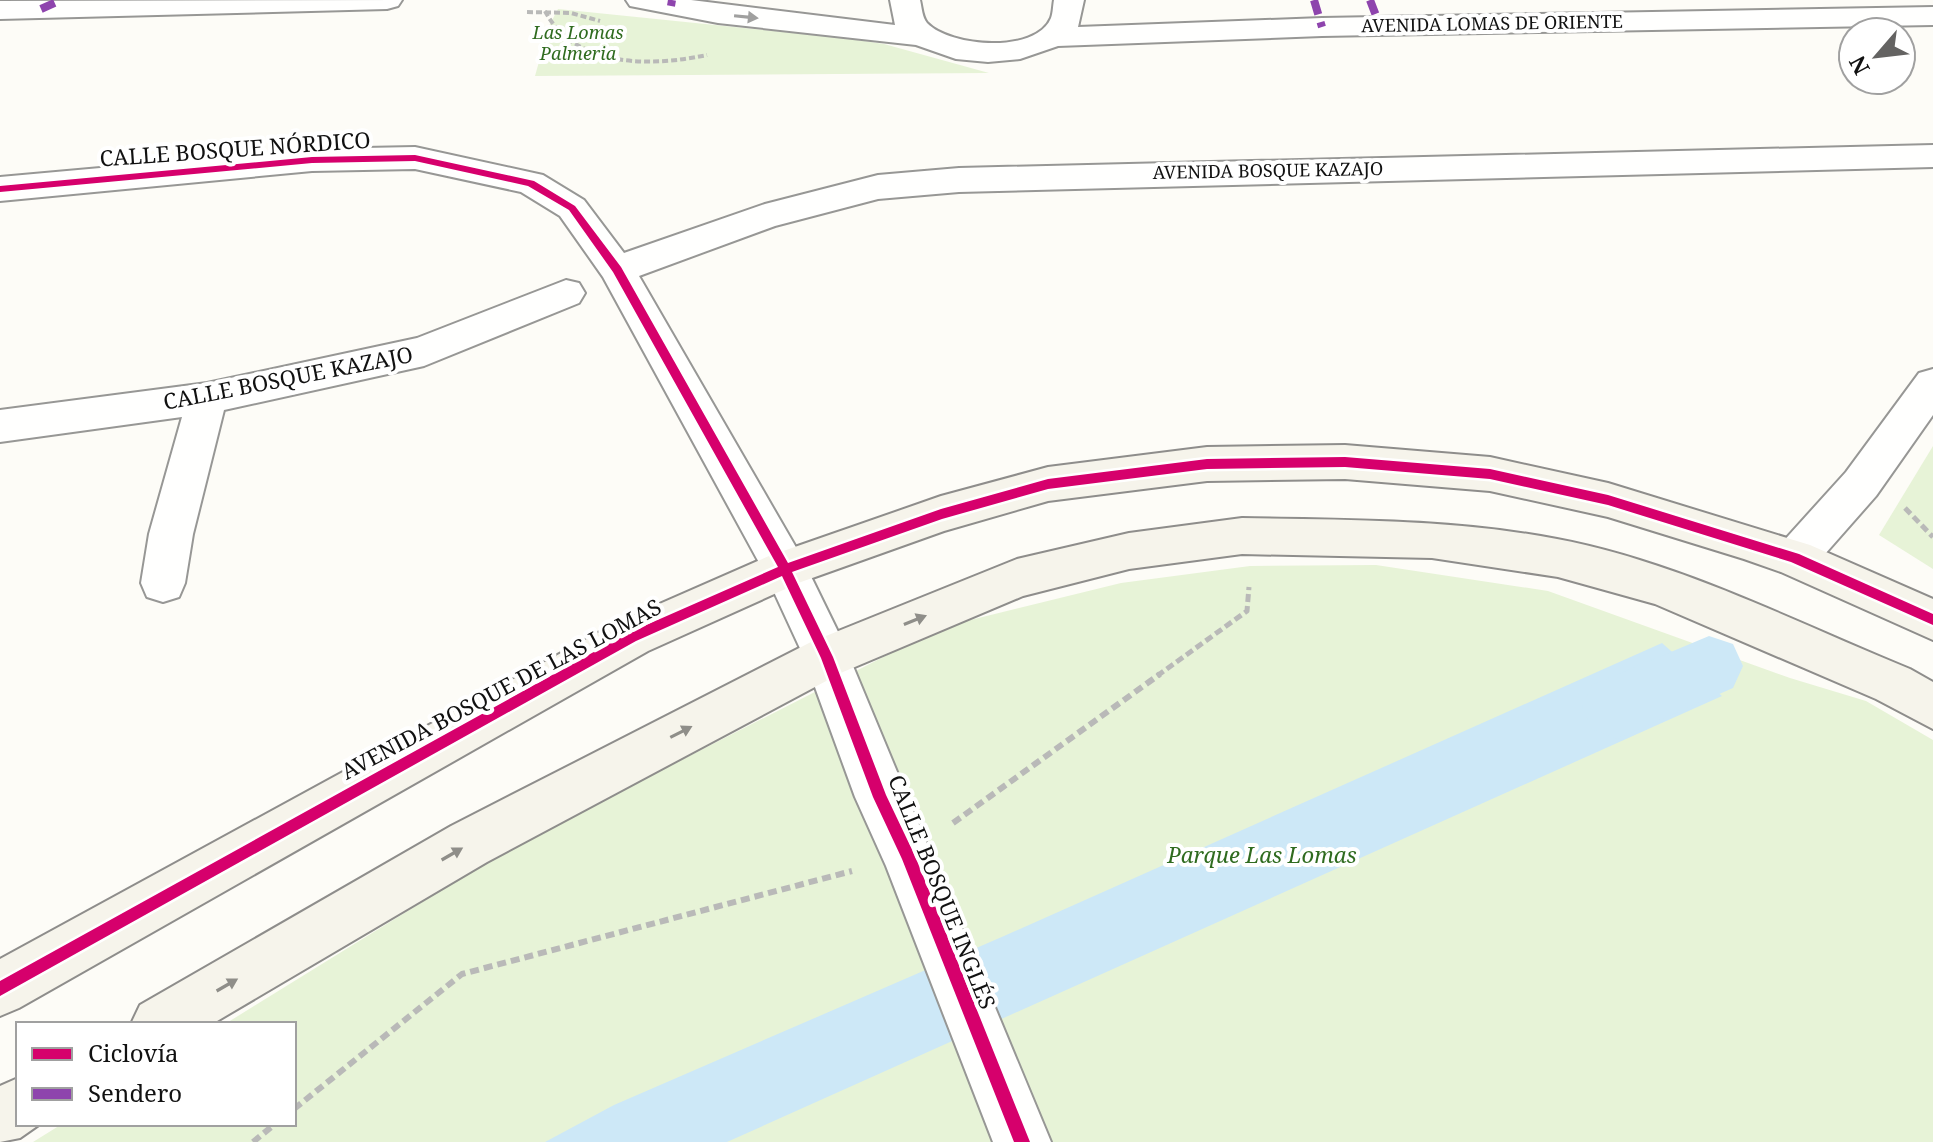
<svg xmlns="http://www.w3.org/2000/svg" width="1933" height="1142" font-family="'Noto Serif',serif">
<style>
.green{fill:#e7f3d7}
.water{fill:#cde8f7}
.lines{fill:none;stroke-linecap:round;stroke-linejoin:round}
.canal{fill:#cde8f7;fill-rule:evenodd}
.street-casing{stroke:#979795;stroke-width:4}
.secondary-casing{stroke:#8e8d8b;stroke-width:4}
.path-far2{stroke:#b9b9b8;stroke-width:4;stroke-dasharray:6 3;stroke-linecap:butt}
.path-far1{stroke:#b9b9b8;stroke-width:5;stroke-dasharray:8 4;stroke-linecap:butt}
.path{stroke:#b9b9b8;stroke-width:6;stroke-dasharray:9 5;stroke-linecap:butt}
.street{fill:#fffffe;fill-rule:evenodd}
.secondary{fill:#f6f4eb;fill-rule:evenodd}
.quiet{stroke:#8e44ad;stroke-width:8;stroke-dasharray:15 8;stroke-linecap:butt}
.cycleway-casing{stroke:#fff;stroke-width:5}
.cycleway{fill:#d6006c;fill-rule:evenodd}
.oneway{fill:#a0a09f}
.oneway2{fill:#8f8e89}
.labels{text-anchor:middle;stroke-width:8;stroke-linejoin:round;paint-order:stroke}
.far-street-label{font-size:18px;fill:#111;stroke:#fff}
.far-park-label{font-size:18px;font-style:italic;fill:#2f6b1f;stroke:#fff}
.street-label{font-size:22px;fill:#111;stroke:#fff}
.park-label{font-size:22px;font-style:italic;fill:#2f6b1f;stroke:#fff}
</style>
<rect width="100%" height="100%" fill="#fdfcf7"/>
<!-- green -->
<g class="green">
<path d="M 558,9 L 844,38 L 884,44 L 989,73 L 535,76 L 549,26 Z"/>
<path d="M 1933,446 L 1933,569 L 1879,535 Z"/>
<path d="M 1376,565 L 1548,591 L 1790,678 L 1866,701 L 1933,740 L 1933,1142 L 33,1142 L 62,1124 L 294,1124 L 294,1024 L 225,1024 L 513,846 L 942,627 L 1121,583 L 1250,566 Z"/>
</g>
<!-- water -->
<path class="water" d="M 1662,643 L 1722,696 L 727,1142 L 545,1142 L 614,1105 L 1004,936 Z"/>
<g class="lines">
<!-- canal -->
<path class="canal" d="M 1709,636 L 1733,644 L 1743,666 L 1733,688 L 1616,739 L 1592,729 L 1582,707 L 1592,685 Z"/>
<defs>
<g id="street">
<path d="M 402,0 L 398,6 L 387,9 L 0,19 L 0,1 Z"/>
<path d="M 626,0 L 691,0 L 895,25 L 890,0 L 920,0 C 922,8 922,17 927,23 C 950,47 1036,54 1051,18 C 1053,13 1053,5 1054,0 L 1084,0 L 1078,27 L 1322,18 L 1933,7 L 1933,25 L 1322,36 L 1058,46 L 1020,59 L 988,62 L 956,59 L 916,45 L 718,23 L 630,6 Z"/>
<path d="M 1933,145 L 1933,167 L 959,192 L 878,199 L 775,226 L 639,276 L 801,556 L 843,642 L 1051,1142 L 993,1142 L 886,866 L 855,797 L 804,657 L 768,579 L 603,277 L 560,216 L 521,192 L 415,169 L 312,171 L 0,201 L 0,177 L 312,149 L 415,147 L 543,175 L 584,200 L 624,253 L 765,204 L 878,175 L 959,168 Z"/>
<path d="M 566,280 L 579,283 L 585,293 L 579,303 L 424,366 L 224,410 L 193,534 L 185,583 L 179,597 L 163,602 L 147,597 L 141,583 L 149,534 L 182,417 L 0,442 L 0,410 L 207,383 L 417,338 Z"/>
<path d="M 1933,369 L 1933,415 L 1876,496 L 1810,571 L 1795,577 L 1780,571 L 1773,558 L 1780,545 L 1846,472 L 1919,373 Z"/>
</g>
<g id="secondary">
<path d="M 1345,445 L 1490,457 L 1608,483 L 1810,545 L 1933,599 L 1933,640 L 1781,572 L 1744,559 L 1608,517 L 1490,491 L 1345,479 L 1207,481 L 1048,501 L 944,531 L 801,582 L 648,651 L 19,1008 L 0,1016 L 0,959 L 616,623 L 769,556 L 941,496 L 1048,467 L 1207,447 Z"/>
<path d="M 1242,518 C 1348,520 1453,519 1557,539 C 1679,562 1795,622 1910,669 L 1933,682 L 1933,729 L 1876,699 L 1655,604 L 1558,577 L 1432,558 L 1242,554 L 1129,569 L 1023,596 L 843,672 L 487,862 L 212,1024 L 131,1024 L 140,1005 L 451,826 L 811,642 L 1017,559 L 1129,533 Z"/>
<path d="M 18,1078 L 18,1124 L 40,1124 L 20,1138 L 0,1142 L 0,1086 Z"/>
</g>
</defs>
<!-- street casing -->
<use href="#street" class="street-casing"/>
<!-- secondary casing -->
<use href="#secondary" class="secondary-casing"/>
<!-- path-far2 -->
<g class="path-far2">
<path d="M 545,11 C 575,68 651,67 707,55"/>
<path d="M 527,12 L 571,13 L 600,21"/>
</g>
<!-- path-far1 -->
<g class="path-far1">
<path d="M 1905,508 L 1933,537"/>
<path d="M 1157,676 L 1247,611 L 1249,587"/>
</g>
<!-- path -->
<g class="path">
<path d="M 953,823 L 1160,674"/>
<path d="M 294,1109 L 462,974 L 852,871"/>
<path d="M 253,1142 L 275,1124"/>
</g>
<!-- street -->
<use href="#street" class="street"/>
<!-- secondary -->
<use href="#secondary" class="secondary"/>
<!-- quiet -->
<g class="quiet">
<path d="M 1314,0 L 1322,27"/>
<path d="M 1370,0 L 1380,26"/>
<path d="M 671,6 L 672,0"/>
<path d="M 41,9 L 61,0"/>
</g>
<defs>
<path id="cycleway" d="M 415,155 L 534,181 L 575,206 L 621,267 L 788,563 L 941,509 L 1048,479 L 1207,459 L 1345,457 L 1490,469 L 1608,495 L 1799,554 L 1933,614 L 1933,625 L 1791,562 L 1608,505 L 1490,479 L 1345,467 L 1207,469 L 1048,489 L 942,519 L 792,572 L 833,657 L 886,795 L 915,856 L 1030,1142 L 1014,1142 L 902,859 L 873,797 L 821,658 L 782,576 L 636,641 L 0,996 L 0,981 L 628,633 L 778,567 L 613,272 L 569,210 L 528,186 L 415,161 L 312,163 L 0,192 L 0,186 L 312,157 Z"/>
</defs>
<!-- cycleway casing -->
<use href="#cycleway" class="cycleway-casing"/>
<!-- cycleway -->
<use href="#cycleway" class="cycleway"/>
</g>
<!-- one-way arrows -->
<defs><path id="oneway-solid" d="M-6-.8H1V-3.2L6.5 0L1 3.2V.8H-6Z" transform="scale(2)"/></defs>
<use class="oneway" href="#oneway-solid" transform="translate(746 17) rotate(6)"/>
<g class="oneway2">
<use href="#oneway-solid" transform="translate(915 620) rotate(-22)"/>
<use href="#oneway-solid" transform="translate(681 732) rotate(-27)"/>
<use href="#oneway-solid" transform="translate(452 854) rotate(-30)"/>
<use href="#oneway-solid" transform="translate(227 985) rotate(-30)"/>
</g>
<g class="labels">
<!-- far-street labels -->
<g class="far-street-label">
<text transform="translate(1492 24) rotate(-1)" y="6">AVENIDA LOMAS DE ORIENTE</text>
<text transform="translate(1268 171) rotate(-1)" y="6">AVENIDA BOSQUE KAZAJO</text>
</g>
<!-- far-park labels -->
<g class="far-park-label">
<text x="578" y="39">Las Lomas<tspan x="578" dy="21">Palmeria</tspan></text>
</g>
<!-- street labels -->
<g class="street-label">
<text transform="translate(235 149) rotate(-4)" y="8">CALLE BOSQUE NÓRDICO</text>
<text transform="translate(288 378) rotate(-11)" y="8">CALLE BOSQUE KAZAJO</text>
<text transform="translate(501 689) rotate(-28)" y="8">AVENIDA BOSQUE DE LAS LOMAS</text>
<text transform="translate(942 892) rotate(68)" y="8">CALLE BOSQUE INGLÉS</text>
</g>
<!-- park labels -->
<g class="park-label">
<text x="1262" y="863">Parque Las Lomas</text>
</g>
</g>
<!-- legend -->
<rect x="16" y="1022" width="280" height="104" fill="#ffffff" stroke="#a0a0a0" stroke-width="2"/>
<rect x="32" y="1048" width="40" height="12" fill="#d6006c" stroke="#a0a0a0" stroke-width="2"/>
<text x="88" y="1062" font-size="24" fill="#111111">Ciclovía</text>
<rect x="32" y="1088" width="40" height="12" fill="#8e44ad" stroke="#a0a0a0" stroke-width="2"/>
<text x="88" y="1102" font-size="24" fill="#111111">Sendero</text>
<!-- north arrow -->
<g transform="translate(1877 56) rotate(242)"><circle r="38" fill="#ffffff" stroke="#a0a0a0" stroke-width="2"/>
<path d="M0-6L14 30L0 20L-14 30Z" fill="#646362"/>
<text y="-12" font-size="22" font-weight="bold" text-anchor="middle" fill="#111111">N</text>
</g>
</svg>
